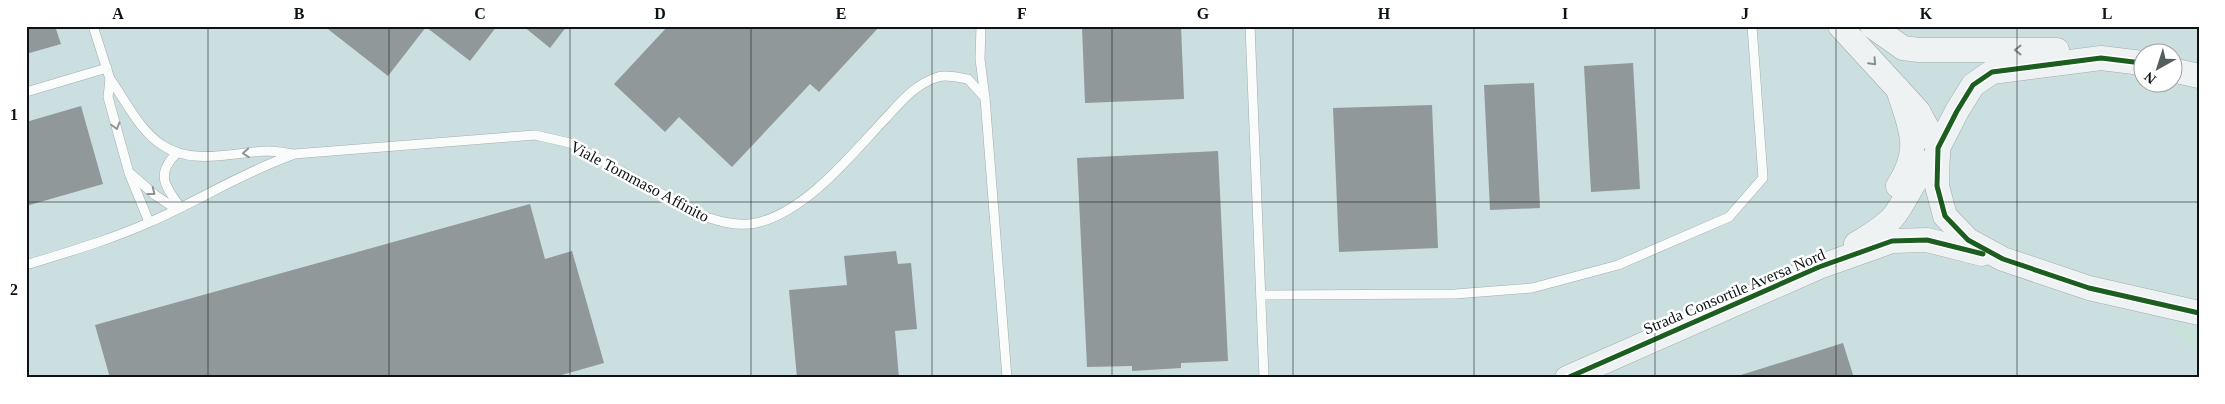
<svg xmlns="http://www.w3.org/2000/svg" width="2225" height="404" font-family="'Times New Roman',serif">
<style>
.built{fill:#cbdee0;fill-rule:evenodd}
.green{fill:#c7e2d8}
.building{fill:#91989a}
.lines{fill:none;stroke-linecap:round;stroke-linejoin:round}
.lane-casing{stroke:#a5acad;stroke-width:10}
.secondary-casing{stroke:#a5acad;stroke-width:25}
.lane{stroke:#fafcfc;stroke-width:9}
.secondary{stroke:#eef2f3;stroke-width:24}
.cycleway-casing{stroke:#fff;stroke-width:8}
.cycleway{stroke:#1b5e20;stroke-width:5}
.oneway{stroke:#898e8f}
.oneway2{stroke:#8f9394}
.grid{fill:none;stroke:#0d1314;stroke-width:1;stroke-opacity:0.55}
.labels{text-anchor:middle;stroke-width:5;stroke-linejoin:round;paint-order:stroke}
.street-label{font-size:16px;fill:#0d1314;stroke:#fff}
.neatline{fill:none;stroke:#0d1314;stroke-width:2}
.grid-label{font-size:16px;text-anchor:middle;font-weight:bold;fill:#0d1314}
</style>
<rect width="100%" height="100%" fill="#e0e9eb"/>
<!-- built -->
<path class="built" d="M 26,26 L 2199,26 L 2199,378 L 26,378 ZM 2142,52 L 2172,52 L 2172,82 L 2142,82 Z"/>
<!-- green -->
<path class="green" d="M 2175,325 L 2199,329 L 2199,351 L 2173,331 Z"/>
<!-- building -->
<g class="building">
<path d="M 26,26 L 55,26 L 61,44 L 26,54 Z"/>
<path d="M 324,26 L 497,26 L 470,61 L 426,27 L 388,76 Z"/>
<path d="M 523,26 L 567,26 L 550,48 Z"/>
<path d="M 668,26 L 880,26 L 819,92 L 810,84 L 732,167 L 679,117 L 665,132 L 614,84 Z"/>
<path d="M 1111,26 L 1181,26 L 1184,99 L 1085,103 L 1082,27 Z"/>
<path d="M 1633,63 L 1640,189 L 1591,192 L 1584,66 Z"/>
<path d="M 1534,83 L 1540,208 L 1490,210 L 1484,85 Z"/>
<path d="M 1432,105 L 1438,248 L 1339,252 L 1333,108 Z"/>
<path d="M 81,106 L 103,184 L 26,206 L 26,122 Z"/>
<path d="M 1218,151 L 1228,361 L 1181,363 L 1181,368 L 1132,371 L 1132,366 L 1087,367 L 1077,158 Z"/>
<path d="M 530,204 L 545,259 L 572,251 L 604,363 L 551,378 L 110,378 L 95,325 Z"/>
<path d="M 896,251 L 898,264 L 911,263 L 917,329 L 895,331 L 899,378 L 797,378 L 789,290 L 847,285 L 844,256 Z"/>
<path d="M 1843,343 L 1854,378 L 1741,378 L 1741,375 Z"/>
</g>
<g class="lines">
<defs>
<g id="lane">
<path d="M 93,26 L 110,79 L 108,97 L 129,173 L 149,222"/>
<path d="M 981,26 L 980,59 L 985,98"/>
<path d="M 1250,26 L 1264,378"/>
<path d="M 110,79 C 126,101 139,130 162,145 C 192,166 234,152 268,151 C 276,151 286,153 294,154 L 535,135 L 570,143 L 700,215 C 718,221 737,227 756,223 C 806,212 851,155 885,119 C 901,102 915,84 938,77 C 946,74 960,78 968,79 L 985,98 L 1007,378"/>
<path d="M 26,92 L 107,68"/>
<path d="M 177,153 C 155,174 165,186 180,207"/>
<path d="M 131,174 L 155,195 L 176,209"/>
<path d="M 26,265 C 68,252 110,240 150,222 C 198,201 242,173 292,155"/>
<path d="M 1261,295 L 1455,294 L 1532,288 L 1618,265 L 1729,217 L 1763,178 L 1752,26"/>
</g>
<g id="secondary">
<path d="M 1840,26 L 1918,111 L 1938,148"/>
<path d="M 1872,26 L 1903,48 L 1919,50 L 2057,50"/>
<path d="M 2142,63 L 2101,58 L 1992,72 L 1973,85 L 1957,111 L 1938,148 L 1937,186 L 1945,216 L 1968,240 L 2003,259 L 2089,288 L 2199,313"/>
<path d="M 2172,70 L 2199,76"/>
<path d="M 1898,89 C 1910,128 1923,148 1898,186"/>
<path d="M 1856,244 C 1869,236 1884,228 1894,216 C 1909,196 1917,170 1938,155"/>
<path d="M 1567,378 L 1819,267 L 1892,241 L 1927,240 L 1982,254"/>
</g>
</defs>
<!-- lane casing -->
<use href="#lane" class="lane-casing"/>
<!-- secondary casing -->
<use href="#secondary" class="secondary-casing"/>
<!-- lane -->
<use href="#lane" class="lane"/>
<!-- secondary -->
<use href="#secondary" class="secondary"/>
<defs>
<g id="cycleway">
<path d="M 2142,63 L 2101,58 L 1992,72 L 1973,85 L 1957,111 L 1938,148 L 1937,186 L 1945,216 L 1968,240 L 2003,259 L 2089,288 L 2199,313"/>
<path d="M 1567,378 L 1819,267 L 1892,241 L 1927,240 L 1983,254"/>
</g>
</defs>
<!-- cycleway casing -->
<use href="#cycleway" class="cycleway-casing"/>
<!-- cycleway -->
<use href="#cycleway" class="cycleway"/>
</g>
<!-- one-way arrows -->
<defs><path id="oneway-chevron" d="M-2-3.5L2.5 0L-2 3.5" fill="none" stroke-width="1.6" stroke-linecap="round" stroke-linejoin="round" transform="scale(1.25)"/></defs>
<g class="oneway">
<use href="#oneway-chevron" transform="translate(2018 50) rotate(180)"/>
<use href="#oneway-chevron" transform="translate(1873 62) rotate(47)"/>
</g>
<g class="oneway2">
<use href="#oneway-chevron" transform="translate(116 126) rotate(74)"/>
<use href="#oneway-chevron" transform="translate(246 153) rotate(176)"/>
<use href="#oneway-chevron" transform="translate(152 192) rotate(37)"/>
</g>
<!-- grid -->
<path class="grid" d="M 208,26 L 208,378M 389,26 L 389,378M 570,26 L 570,378M 751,26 L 751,378M 932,26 L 932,378M 1112,26 L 1112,378M 1293,26 L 1293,378M 1474,26 L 1474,378M 1655,26 L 1655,378M 1836,26 L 1836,378M 2017,26 L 2017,378M 26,202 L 2199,202"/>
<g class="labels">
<!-- street labels -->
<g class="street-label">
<text transform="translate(640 181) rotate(28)" y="6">Viale Tommaso Affinito</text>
<text transform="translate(1734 291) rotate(-23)" y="6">Strada Consortile Aversa Nord</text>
</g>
</g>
<!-- border -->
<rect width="2225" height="404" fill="none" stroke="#ffffff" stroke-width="55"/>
<!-- north arrow -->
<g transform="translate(2158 68) rotate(219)"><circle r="24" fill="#ffffff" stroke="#9ea1a1"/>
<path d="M0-4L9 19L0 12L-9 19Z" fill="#575e5f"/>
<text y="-8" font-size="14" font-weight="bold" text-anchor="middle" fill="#0d1314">N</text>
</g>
<rect x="28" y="28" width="2170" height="348" class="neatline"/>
<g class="grid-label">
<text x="118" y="19">A</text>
<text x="299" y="19">B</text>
<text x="480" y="19">C</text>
<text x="660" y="19">D</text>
<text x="841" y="19">E</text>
<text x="1022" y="19">F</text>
<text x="1203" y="19">G</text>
<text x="1384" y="19">H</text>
<text x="1565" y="19">I</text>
<text x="1745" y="19">J</text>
<text x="1926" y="19">K</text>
<text x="2107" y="19">L</text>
<text x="14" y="120">1</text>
<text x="14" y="295">2</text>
</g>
</svg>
